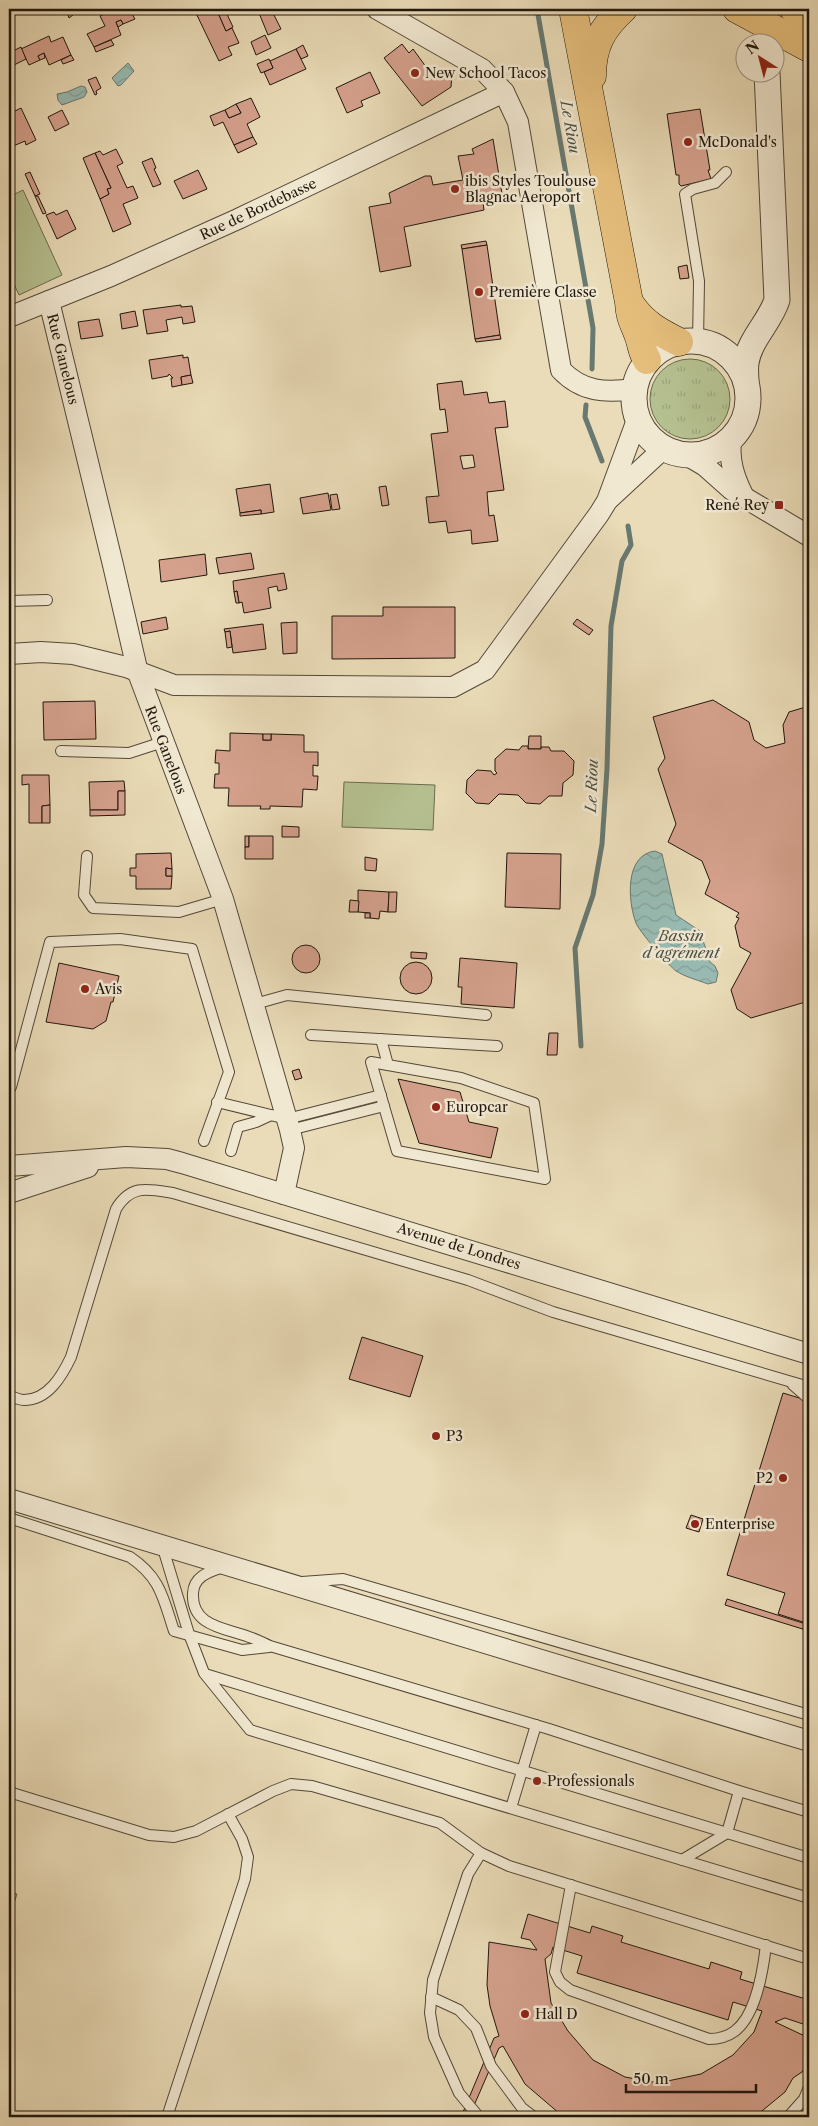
<svg xmlns="http://www.w3.org/2000/svg" width="818" height="2126" font-family="'Libre Caslon Text',serif">
<style>
.grass{fill:url(#grass-tufts);stroke:#6b6c4e}
.pitch{fill:#b5c090;stroke:#6b6c4e}
.water{fill:url(#water-waves);stroke:#687971}
.lines{fill:none;stroke-linecap:round;stroke-linejoin:round}
.stream{stroke:#687971;stroke-width:5}
.building{fill:#d5a18d;stroke:#21170d;fill-rule:evenodd}
.service-casing{stroke:#534838;stroke-width:12}
.minor-casing{stroke:#534838;stroke-width:22}
.tertiary-casing{stroke:#534838;stroke-width:27}
.trunk-casing{stroke:#21170d;stroke-width:29}
.service{stroke:#f1e8d1;stroke-width:10}
.minor{stroke:#f1e8d1;stroke-width:20}
.tertiary{stroke:#f1e8d1;stroke-width:25}
.trunk{stroke:#e5be7c;stroke-width:28}
.poi-dot{fill:#8f2418;stroke:#f1e8d1;stroke-width:2}
.labels{text-anchor:middle;stroke-width:5;stroke-linejoin:round;paint-order:stroke}
.poi-label{font-size:14px;fill:#21170d;stroke:#f1e8d1;text-anchor:start}
.street-label{font-size:14px;fill:#21170d;stroke:#f1e8d1}
.water-label{font-size:15px;font-style:italic;fill:#4b5047;stroke:#f1e8d1}
</style>
<defs>
<pattern id="grass-tufts" width="24" height="20" patternUnits="userSpaceOnUse" patternTransform="scale(1.25)"><rect width="24" height="20" fill="#b5c090"/><path d="M3 7l-1-3M5 7V3M7 7l1-3M15 17l-1-3M17 17v-4M19 17l1-3" fill="none" stroke="#9ba47b"/></pattern>
<pattern id="water-waves" width="16" height="10" patternUnits="userSpaceOnUse" patternTransform="scale(1.25)"><rect width="16" height="10" fill="#98bbb3"/><path d="M0 5q4-4 8 0t8 0" fill="none" stroke="#83a099"/></pattern>
</defs>
<rect width="100%" height="100%" fill="#eadcb8"/>
<filter id="stains"><feTurbulence type="fractalNoise" baseFrequency=".004" numOctaves="4"/><feColorMatrix values="0 0 0 0 .2 0 0 0 0 .09 0 0 0 0 .02 0 0 0 .5 -.17"/></filter>
<radialGradient id="worn" r=".72"><stop offset=".6" stop-color="#630" stop-opacity="0"/><stop offset="1" stop-color="#630" stop-opacity=".3"/></radialGradient>
<!-- grass -->
<g class="grass">
<circle cx="690" cy="399" r="40"/>
<path d="M 9,1891 L 17,1894 L 9,1919 Z"/>
</g>
<!-- pitch -->
<g class="pitch">
<path d="M 23,190 L 62,275 L 19,295 L 9,273 L 9,197 Z"/>
<path d="M 344,782 L 435,785 L 433,830 L 342,827 Z"/>
</g>
<!-- water -->
<g class="water">
<path d="M 128,63 L 134,71 L 121,85 L 118,86 L 112,78 Z"/>
<path d="M 81,86 L 85,87 L 87,92 L 84,97 L 62,105 L 58,100 L 57,94 L 67,92 Z"/>
<path d="M 655,851 L 662,854 L 676,915 L 700,931 L 710,962 L 715,966 L 718,973 L 716,982 L 708,984 C 698,980 685,977 676,971 C 669,966 639,931 636,923 C 628,902 624,855 655,851 Z"/>
</g>
<g class="lines">
<!-- stream -->
<g class="stream">
<path d="M 537,9 L 593,328 L 592,369"/>
<path d="M 586,405 L 585,417 L 602,461"/>
<path d="M 581,1046 L 575,948 L 593,895 L 602,844 L 607,769 L 611,626 L 622,561 L 631,545 L 628,526"/>
</g>
</g>
<!-- building -->
<g class="building">
<path d="M 115,9 L 129,9 L 135,19 L 123,24 L 121,20 L 116,22 L 121,35 L 94,47 L 87,34 L 105,26 L 100,16 Z"/>
<path d="M 194,9 L 223,9 L 225,13 L 219,15 L 226,31 L 232,28 L 239,43 L 228,47 L 232,55 L 219,61 Z"/>
<path d="M 259,9 L 268,9 L 259,13 L 257,10 Z"/>
<path d="M 268,9 L 271,9 L 281,29 L 268,35 L 259,13 Z"/>
<path d="M 71,10 L 73,15 L 69,18 L 67,12 Z"/>
<path d="M 226,12 L 233,27 L 226,31 L 219,15 Z"/>
<path d="M 121,20 L 123,24 L 118,27 L 116,22 Z"/>
<path d="M 265,35 L 271,48 L 256,55 L 251,42 Z"/>
<path d="M 49,36 L 51,42 L 63,37 L 71,55 L 49,65 L 44,53 L 38,56 L 40,60 L 29,65 L 21,49 Z"/>
<path d="M 111,40 L 114,45 L 96,52 L 94,47 Z"/>
<path d="M 402,44 L 409,53 L 413,49 L 432,75 L 438,71 L 452,74 L 451,87 L 422,106 L 384,58 Z"/>
<path d="M 303,45 L 308,56 L 301,59 L 296,49 Z"/>
<path d="M 21,47 L 26,59 L 14,65 L 9,53 Z"/>
<path d="M 296,49 L 306,69 L 270,85 L 264,72 L 273,68 L 270,61 Z"/>
<path d="M 44,53 L 45,58 L 40,60 L 38,56 Z"/>
<path d="M 71,55 L 74,60 L 63,64 L 61,60 Z"/>
<path d="M 269,59 L 273,68 L 261,73 L 257,64 Z"/>
<path d="M 370,72 L 380,93 L 361,101 L 363,106 L 347,113 L 336,88 Z"/>
<path d="M 96,77 L 101,88 L 96,91 L 97,94 L 95,95 L 88,80 Z"/>
<path d="M 251,98 L 260,117 L 247,124 L 253,137 L 234,145 L 223,122 L 214,126 L 210,116 L 225,110 L 229,118 L 241,113 L 236,104 Z"/>
<path d="M 236,104 L 241,113 L 229,118 L 225,110 Z"/>
<path d="M 21,108 L 36,140 L 26,145 L 25,141 L 11,147 L 9,142 L 9,114 Z"/>
<path d="M 700,109 L 710,170 L 708,170 L 711,179 L 681,186 L 679,184 L 679,175 L 676,175 L 667,114 Z"/>
<path d="M 62,110 L 69,124 L 55,131 L 48,117 Z"/>
<path d="M 253,137 L 257,144 L 238,153 L 234,145 Z"/>
<path d="M 493,139 L 503,200 L 483,203 L 484,210 L 404,227 L 411,266 L 380,272 L 369,207 L 391,203 L 389,193 L 425,176 L 431,176 L 433,185 L 463,180 L 458,156 L 474,154 L 472,149 Z"/>
<path d="M 116,149 L 123,163 L 117,166 L 127,188 L 133,186 L 138,198 L 123,204 L 131,224 L 113,232 L 100,199 L 109,194 L 107,189 L 111,188 L 95,153 L 100,151 L 103,155 Z"/>
<path d="M 95,153 L 111,188 L 107,189 L 109,194 L 100,199 L 83,158 Z"/>
<path d="M 152,158 L 156,168 L 154,169 L 161,184 L 153,187 L 142,162 Z"/>
<path d="M 198,170 L 207,189 L 183,199 L 174,181 Z"/>
<path d="M 30,172 L 40,194 L 35,196 L 25,174 Z"/>
<path d="M 35,196 L 38,196 L 46,213 L 43,214 Z"/>
<path d="M 67,210 L 76,229 L 57,239 L 46,215 L 54,212 L 56,215 Z"/>
<path d="M 486,241 L 487,245 L 462,249 L 461,245 Z"/>
<path d="M 487,245 L 500,335 L 475,339 L 462,249 Z"/>
<path d="M 687,265 L 689,278 L 680,279 L 678,267 Z"/>
<path d="M 181,305 L 181,307 L 192,306 L 195,322 L 183,324 L 182,317 L 166,320 L 168,331 L 147,334 L 143,310 Z"/>
<path d="M 135,311 L 138,326 L 122,329 L 120,314 Z"/>
<path d="M 99,319 L 103,336 L 81,339 L 78,322 Z"/>
<path d="M 500,335 L 501,339 L 476,342 L 475,339 Z"/>
<path d="M 183,355 L 183,358 L 188,357 L 191,375 L 181,377 L 182,385 L 172,387 L 171,378 L 173,378 L 169,374 L 168,376 L 152,379 L 149,360 Z"/>
<path d="M 191,375 L 193,383 L 182,385 L 181,377 Z"/>
<path d="M 462,381 L 464,395 L 487,392 L 489,403 L 505,401 L 508,427 L 495,428 L 504,490 L 487,492 L 489,516 L 494,515 L 498,541 L 472,544 L 471,530 L 448,533 L 446,521 L 429,523 L 426,497 L 439,496 L 431,434 L 448,432 L 445,409 L 440,410 L 437,384 ZM 473,455 L 475,467 L 463,469 L 460,456 Z"/>
<path d="M 270,484 L 274,512 L 261,514 L 261,510 L 240,513 L 236,489 Z"/>
<path d="M 386,486 L 389,505 L 382,506 L 379,487 Z"/>
<path d="M 328,493 L 331,510 L 303,514 L 300,498 Z"/>
<path d="M 337,494 L 340,509 L 332,510 L 330,495 Z"/>
<path d="M 261,510 L 261,514 L 240,516 L 240,513 Z"/>
<path d="M 251,553 L 254,569 L 219,574 L 216,558 Z"/>
<path d="M 205,554 L 207,575 L 161,582 L 159,560 Z"/>
<path d="M 284,573 L 287,589 L 278,591 L 277,586 L 268,588 L 271,608 L 244,613 L 242,602 L 239,603 L 237,591 L 234,592 L 233,581 Z"/>
<path d="M 237,591 L 239,603 L 236,603 L 234,592 Z"/>
<path d="M 383,607 L 455,607 L 455,658 L 332,659 L 332,616 L 383,616 Z"/>
<path d="M 166,617 L 168,629 L 143,634 L 141,622 Z"/>
<path d="M 577,619 L 593,630 L 589,635 L 573,624 Z"/>
<path d="M 297,622 L 297,653 L 283,654 L 281,623 Z"/>
<path d="M 263,624 L 266,649 L 233,653 L 230,631 L 225,632 L 224,629 Z"/>
<path d="M 230,631 L 232,647 L 227,648 L 225,632 Z"/>
<path d="M 713,700 L 749,722 L 754,740 L 766,748 L 785,743 L 783,725 L 789,712 L 809,706 L 809,1001 L 751,1018 L 737,1009 L 731,990 L 751,953 L 740,947 L 735,926 L 739,918 L 736,917 L 739,913 L 705,894 L 710,881 L 702,861 L 668,842 L 676,824 L 658,769 L 665,758 L 653,717 Z"/>
<path d="M 95,701 L 96,739 L 44,740 L 43,702 Z"/>
<path d="M 230,733 L 263,734 L 263,740 L 271,740 L 271,734 L 304,735 L 304,752 L 318,752 L 318,766 L 313,765 L 313,776 L 318,776 L 317,790 L 303,789 L 302,807 L 270,806 L 270,809 L 260,809 L 261,806 L 228,806 L 229,788 L 214,788 L 215,774 L 219,774 L 219,763 L 215,763 L 216,750 L 230,751 Z"/>
<rect x="263" y="734" width="8" height="6"/>
<path d="M 529,736 L 541,736 L 541,749 L 528,749 Z"/>
<path d="M 522,746 L 528,746 L 528,749 L 541,749 L 541,747 L 549,747 L 551,751 L 564,751 L 574,761 L 573,775 L 563,783 L 562,796 L 549,796 L 540,804 L 526,803 L 518,795 L 499,794 L 489,804 L 476,803 L 466,793 L 467,780 L 477,770 L 491,771 L 494,775 L 497,773 L 495,771 L 495,759 L 506,749 L 519,750 Z"/>
<path d="M 22,775 L 49,775 L 50,805 L 42,806 L 42,823 L 29,823 L 29,784 L 22,785 Z"/>
<path d="M 124,781 L 125,791 L 118,791 L 118,810 L 90,810 L 89,782 Z"/>
<path d="M 118,791 L 125,791 L 125,815 L 90,816 L 90,810 L 118,810 Z"/>
<path d="M 50,805 L 50,823 L 42,823 L 42,806 Z"/>
<path d="M 282,826 L 299,827 L 299,837 L 282,837 Z"/>
<rect x="245" y="836" width="4" height="11"/>
<path d="M 249,836 L 273,836 L 273,859 L 245,859 L 245,847 L 249,847 Z"/>
<path d="M 171,853 L 172,869 L 166,868 L 166,876 L 172,876 L 171,889 L 136,889 L 136,876 L 130,876 L 130,868 L 136,868 L 136,854 Z"/>
<path d="M 507,853 L 561,854 L 560,909 L 505,907 Z"/>
<path d="M 365,857 L 377,859 L 376,871 L 365,870 Z"/>
<path d="M 166,868 L 172,869 L 172,876 L 166,876 Z"/>
<path d="M 358,890 L 389,892 L 388,912 L 380,911 L 379,919 L 370,918 L 370,913 L 358,912 Z"/>
<path d="M 389,892 L 397,892 L 396,912 L 388,912 Z"/>
<path d="M 350,900 L 359,901 L 358,912 L 349,912 Z"/>
<rect x="365" y="913" width="5" height="5"/>
<circle cx="306" cy="959" r="14"/>
<path d="M 411,952 L 427,953 L 426,959 L 411,958 Z"/>
<path d="M 460,958 L 517,963 L 514,1008 L 461,1004 L 462,987 L 458,987 Z"/>
<circle cx="416" cy="978" r="16"/>
<path d="M 59,963 L 119,976 L 113,1002 L 111,1002 L 106,1021 L 93,1029 L 46,1022 Z"/>
<path d="M 549,1033 L 558,1033 L 557,1055 L 547,1055 Z"/>
<path d="M 299,1069 L 302,1078 L 295,1080 L 292,1071 Z"/>
<path d="M 398,1079 L 460,1092 L 469,1122 L 498,1128 L 491,1158 L 419,1143 Z"/>
<path d="M 362,1337 L 423,1356 L 410,1397 L 349,1379 Z"/>
<path d="M 783,1393 L 809,1401 L 809,1624 L 778,1614 L 785,1593 L 727,1575 Z"/>
<path d="M 691,1515 L 703,1519 L 699,1532 L 686,1528 Z"/>
<path d="M 727,1599 L 809,1625 L 809,1631 L 725,1605 Z"/>
<path d="M 528,1914 L 590,1933 L 592,1926 L 623,1936 L 621,1942 L 709,1969 L 711,1962 L 742,1972 L 740,1979 L 809,2000 L 809,2026 L 785,2018 L 775,2022 L 809,2038 L 809,2060 L 802,2072 L 793,2078 L 785,2092 L 757,2115 L 758,2117 L 557,2117 L 560,2114 L 525,2084 L 503,2046 L 499,2048 L 469,2117 L 461,2117 L 494,2038 L 499,2036 L 490,2006 L 487,1985 L 489,1942 L 537,1950 L 530,1940 L 521,1938 ZM 553,1947 L 582,1956 L 577,1973 L 728,2020 L 733,2002 L 762,2011 L 754,2032 L 733,2055 L 701,2074 L 658,2083 L 625,2077 L 593,2060 L 568,2031 L 551,2003 L 545,1959 L 551,1954 Z"/>
</g>
<g class="lines">
<defs>
<g id="service">
<path d="M 698,342 L 699,281 L 685,194 L 693,189 L 715,183 L 726,172"/>
<path d="M 9,601 L 47,600"/>
<path d="M 61,751 L 129,753 L 163,742"/>
<path d="M 87,856 L 84,895 L 93,908 L 179,912 L 223,899"/>
<path d="M 255,1004 L 287,995 L 486,1015"/>
<path d="M 311,1035 L 497,1046"/>
<path d="M 381,1039 L 388,1065"/>
<path d="M 371,1062 L 461,1078 L 534,1103 L 545,1179 L 397,1151 Z"/>
<path d="M 11,1087 L 50,942 L 120,939 L 192,949 L 229,1072 L 204,1141"/>
<path d="M 217,1102 L 287,1119 L 381,1095"/>
<path d="M 290,1130 L 384,1106"/>
<path d="M 231,1151 L 238,1127 L 256,1122 L 271,1115"/>
<path d="M 793,1385 L 809,1399"/>
<path d="M 9,1395 C 13,1397 19,1400 24,1400 C 48,1400 62,1376 71,1357 L 116,1209 C 131,1184 148,1189 173,1193 L 468,1280 L 553,1312 L 809,1387"/>
<path d="M 9,1518 L 130,1557 C 161,1578 163,1598 174,1631 L 242,1650 L 269,1647"/>
<path d="M 162,1545 L 189,1634 L 204,1673 L 250,1730 L 809,1898"/>
<path d="M 223,1567 C 209,1572 194,1576 193,1593 C 191,1627 226,1628 249,1637 C 256,1639 263,1643 270,1646 L 549,1729 L 739,1791 L 809,1812"/>
<path d="M 302,1582 L 343,1579 L 809,1715"/>
<path d="M 205,1674 L 809,1858"/>
<path d="M 9,1792 L 149,1835 L 174,1837 L 196,1831 L 273,1791 L 291,1784 L 312,1786 L 440,1823 L 481,1853 L 509,1866 L 809,1959"/>
<path d="M 511,1808 L 536,1725"/>
<path d="M 682,1860 L 727,1833 L 739,1791"/>
<path d="M 571,1885 L 555,1972 L 560,1982 L 570,1990 L 709,2039 C 718,2039 727,2037 735,2031 C 756,2015 763,1971 766,1945"/>
<path d="M 431,1997 L 459,2010 L 476,2028 L 491,2066 L 522,2108 L 534,2117"/>
<path d="M 167,2117 L 245,1879 L 248,1857 L 242,1839 L 228,1814"/>
<path d="M 479,2117 L 459,2093 L 434,2037 L 430,2013 L 433,1980 L 468,1874 L 481,1853"/>
<path d="M 788,2117 L 804,2099 L 809,2087"/>
</g>
<g id="minor">
<path d="M 377,9 L 482,69 L 504,92 L 518,122 L 561,370 C 582,392 605,393 634,389"/>
<path d="M 49,301 L 113,565 L 138,673 L 223,899 L 290,1130 L 294,1148 L 284,1194"/>
<path d="M 9,317 L 111,276 L 238,219 L 504,92"/>
<path d="M 731,438 C 729,460 733,475 743,495"/>
<path d="M 688,456 L 705,466 L 732,490 L 809,536"/>
<path d="M 609,499 L 663,449"/>
<path d="M 9,654 L 41,652 L 73,654 L 126,667 L 174,685 L 453,687 L 485,670 L 599,514 L 607,501 L 637,420"/>
<path d="M 9,1166 L 126,1157 L 167,1159 L 182,1163 L 809,1354"/>
<path d="M 9,1193 L 88,1167"/>
<path d="M 9,1499 L 809,1741"/>
</g>
<g id="tertiary">
<circle cx="691" cy="398" r="57"/>
<path d="M 746,382 C 746,376 745,369 746,363 C 749,340 770,322 777,300 L 767,72"/>
</g>
<g id="trunk">
<path d="M 573,9 L 629,302 C 630,320 634,322 639,337 C 642,346 642,352 647,360"/>
<path d="M 737,9 L 809,48"/>
<path d="M 794,9 L 809,17"/>
<path d="M 592,76 C 592,46 602,28 623,9"/>
<path d="M 631,305 C 644,324 659,332 679,342"/>
</g>
</defs>
<!-- service casing -->
<use href="#service" class="service-casing"/>
<!-- minor casing -->
<use href="#minor" class="minor-casing"/>
<!-- tertiary casing -->
<use href="#tertiary" class="tertiary-casing"/>
<!-- trunk casing -->
<use href="#trunk" class="trunk-casing"/>
<!-- service -->
<use href="#service" class="service"/>
<!-- minor -->
<use href="#minor" class="minor"/>
<!-- tertiary -->
<use href="#tertiary" class="tertiary"/>
<!-- trunk -->
<use href="#trunk" class="trunk"/>
</g>
<!-- markers -->
<g class="poi-dot">
<circle cx="415" cy="73" r="5"/>
<circle cx="688" cy="142" r="5"/>
<circle cx="455" cy="189" r="5"/>
<circle cx="479" cy="292" r="5"/>
<rect x="774" y="500" width="10" height="10" rx="2.5"/>
<circle cx="85" cy="989" r="5"/>
<circle cx="436" cy="1107" r="5"/>
<circle cx="436" cy="1436" r="5"/>
<circle cx="783" cy="1478" r="5"/>
<circle cx="695" cy="1524" r="5"/>
<circle cx="537" cy="1781" r="5"/>
<circle cx="525" cy="2014" r="5"/>
</g>
<g class="labels">
<!-- poi labels -->
<g class="poi-label">
<text x="425" y="78">New School Tacos</text>
<text x="698" y="147">McDonald's</text>
<text x="465" y="186">ibis Styles Toulouse<tspan x="465" dy="16">Blagnac Aeroport</tspan></text>
<text x="489" y="297">Première Classe</text>
<text x="769" y="510" text-anchor="end">René Rey</text>
<text x="95" y="994">Avis</text>
<text x="446" y="1112">Europcar</text>
<text x="446" y="1441">P3</text>
<text x="773" y="1483" text-anchor="end">P2</text>
<text x="705" y="1529">Enterprise</text>
<text x="547" y="1786">Professionals</text>
<text x="535" y="2019">Hall D</text>
</g>
<!-- street labels -->
<g class="street-label">
<text transform="translate(258 209) rotate(-25)" y="5">Rue de Bordebasse</text>
<text transform="translate(63 359) rotate(76)" y="5">Rue Ganelous</text>
<text transform="translate(166 750) rotate(69)" y="5">Rue Ganelous</text>
<text transform="translate(459 1246) rotate(17)" y="5">Avenue de Londres</text>
</g>
<!-- water labels -->
<g class="water-label">
<text transform="translate(570 127) rotate(80)" y="5">Le Riou</text>
<text transform="translate(592 786) rotate(-88)" y="5">Le Riou</text>
<text x="681" y="941">Bassin<tspan x="681" dy="17">d’agrément</tspan></text>
</g>
</g>
<!-- margin -->
<rect width="818" height="2126" fill="none" stroke="#eadcb8" stroke-width="30"/>
<rect x="10" y="10" width="798" height="2106" fill="none" stroke="#21170d" stroke-width="2.5"/>
<rect x="15" y="15" width="788" height="2096" fill="none" stroke="#21170d"/>
<!-- north arrow -->
<g transform="translate(760 58) rotate(324)"><circle r="24" fill="#f1e8d1" stroke="#9e9483"/>
<path d="M0-4L9 19L0 12L-9 19Z" fill="#8f2418"/>
<text y="-8" font-size="14" font-weight="bold" text-anchor="middle" fill="#21170d">N</text>
</g>
<!-- scale -->
<path d="M626 2084v8h130v-8" fill="none" stroke="#21170d" stroke-width="2.5"/>
<text x="633" y="2084" font-size="15" fill="#21170d" stroke="#f1e8d1" stroke-width="4" paint-order="stroke">50 m</text>
<rect width="100%" height="100%" filter="url(#stains)"/>
<rect width="100%" height="100%" fill="url(#worn)"/>
</svg>
